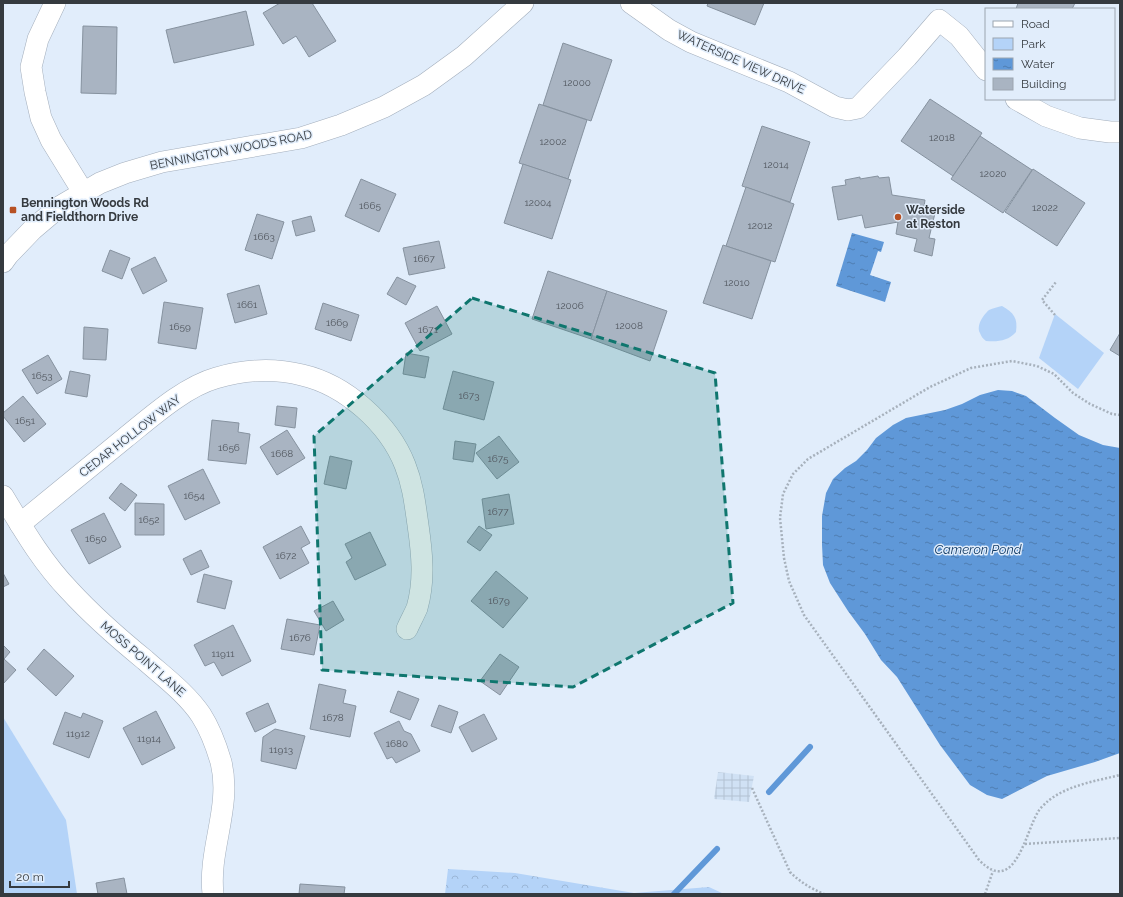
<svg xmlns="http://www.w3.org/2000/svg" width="1123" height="897" font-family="Raleway,sans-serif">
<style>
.industrial{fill:url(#industrial-grid)}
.forest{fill:url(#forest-crowns)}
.park{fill:#b4d3f8}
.water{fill:url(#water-ripples)}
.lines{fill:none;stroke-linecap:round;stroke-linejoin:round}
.stream{stroke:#5f98d8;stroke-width:6}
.building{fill:#a9b4c2;stroke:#86929f}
.minor-casing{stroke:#a3aebc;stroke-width:22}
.path{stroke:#a7b1bc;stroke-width:2.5;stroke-dasharray:2 2;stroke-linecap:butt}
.minor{stroke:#fff;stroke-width:21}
.marked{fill:#0f766e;fill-opacity:0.2;stroke:#0f766e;stroke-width:3;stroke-dasharray:8 5;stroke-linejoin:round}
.poi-dot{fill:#b75124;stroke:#e1edfb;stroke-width:1.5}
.labels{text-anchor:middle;stroke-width:3;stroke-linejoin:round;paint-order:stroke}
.number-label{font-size:10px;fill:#525860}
.street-label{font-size:12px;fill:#353a3f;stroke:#e1edfb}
.poi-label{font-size:12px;font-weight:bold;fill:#353a3f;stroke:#e1edfb;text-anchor:start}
.water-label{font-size:13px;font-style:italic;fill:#123b65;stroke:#e1edfb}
</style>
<defs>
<pattern id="industrial-grid" width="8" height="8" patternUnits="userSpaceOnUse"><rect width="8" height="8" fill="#d0e1f4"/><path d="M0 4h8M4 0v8" fill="none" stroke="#b3c2d2"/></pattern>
<pattern id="forest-crowns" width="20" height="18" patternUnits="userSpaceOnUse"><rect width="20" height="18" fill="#b4d3f8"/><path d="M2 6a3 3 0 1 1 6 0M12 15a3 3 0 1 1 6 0" fill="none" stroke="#9bb6d6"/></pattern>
<pattern id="water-ripples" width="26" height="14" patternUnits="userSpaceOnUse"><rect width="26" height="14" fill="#5f98d8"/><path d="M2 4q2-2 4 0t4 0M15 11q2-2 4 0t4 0" fill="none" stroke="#4f7db1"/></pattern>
</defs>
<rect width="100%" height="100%" fill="#e1edfb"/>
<!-- industrial -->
<path class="industrial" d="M 718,772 L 754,776 L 749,802 L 714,799 Z"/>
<!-- forest -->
<path class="forest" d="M 448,869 L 515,873 L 634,893 L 709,887 L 724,894 L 445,894 Z"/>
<!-- park -->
<g class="park">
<path d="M 1002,306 C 1014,313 1018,318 1016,332 C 1008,341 998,342 986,341 C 983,339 981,336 980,333 C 976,326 983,315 989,310 C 993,308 998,307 1002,306 Z"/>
<path d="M 1055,314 L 1104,353 L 1078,389 L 1039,358 Z"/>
<path d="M 3,717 L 66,820 L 77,894 L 3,894 Z"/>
</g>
<!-- water -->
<g class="water">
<path d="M 852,233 L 884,242 L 881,252 L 878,251 L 870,275 L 891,282 L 885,302 L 836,286 Z"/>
<path d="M 998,390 L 1012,391 L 1026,396 L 1055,418 L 1079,435 L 1103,445 L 1120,448 L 1120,753 L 1095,762 L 1047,776 L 1002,799 L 987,795 L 970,785 L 940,745 L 897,677 L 881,660 L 865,634 L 848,611 L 830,583 L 823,565 L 822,545 L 822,516 L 826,493 L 833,479 L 845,468 L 856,461 L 867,450 L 876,438 L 893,425 L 906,418 L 945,410 L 962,404 L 980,395 Z"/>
</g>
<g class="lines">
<!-- stream -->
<g class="stream">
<path d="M 769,792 L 810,747"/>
<path d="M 674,894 L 717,849"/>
</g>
</g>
<!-- building -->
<g class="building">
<path d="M 280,3 L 312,3 L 336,41 L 309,57 L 296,36 L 283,44 L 263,13 Z"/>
<path d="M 708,3 L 764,3 L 755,25 L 707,6 Z"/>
<path d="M 1018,3 L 1075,3 L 1072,9 L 1016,9 Z"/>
<path d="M 246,11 L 254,45 L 174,63 L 166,30 Z"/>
<path d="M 83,26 L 117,27 L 116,94 L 81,93 Z"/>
<path d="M 563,43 L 612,60 L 591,121 L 543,105 Z"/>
<path d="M 930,99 L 982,133 L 953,176 L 901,141 Z"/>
<path d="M 539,104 L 587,120 L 568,179 L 519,163 Z"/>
<path d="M 762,126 L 810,142 L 790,202 L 742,186 Z"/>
<path d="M 980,136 L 1032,170 L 1003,213 L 951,179 Z"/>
<path d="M 523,164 L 571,180 L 552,239 L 504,223 Z"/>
<path d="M 1033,169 L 1085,203 L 1057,246 L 1005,212 Z"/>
<path d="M 878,176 L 879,178 L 889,177 L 892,195 L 925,200 L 924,207 L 936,209 L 929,238 L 935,239 L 932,256 L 914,251 L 917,239 L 896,234 L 898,222 L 865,228 L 862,215 L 838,220 L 832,187 L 846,185 L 845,180 L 860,177 L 860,179 Z"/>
<path d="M 361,179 L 396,194 L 379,232 L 345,216 Z"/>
<path d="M 746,187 L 794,204 L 775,262 L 726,246 Z"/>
<path d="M 257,214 L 284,222 L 272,259 L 245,250 Z"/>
<path d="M 311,216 L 315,231 L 296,236 L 292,221 Z"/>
<path d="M 439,241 L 445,268 L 409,275 L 403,248 Z"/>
<path d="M 723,245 L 771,261 L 752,319 L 703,303 Z"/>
<path d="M 110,250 L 130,258 L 122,279 L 102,271 Z"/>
<path d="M 155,257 L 167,281 L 143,294 L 131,269 Z"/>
<path d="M 548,271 L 607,291 L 591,339 L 532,319 Z"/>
<path d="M 397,277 L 416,286 L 406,305 L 387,294 Z"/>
<path d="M 259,285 L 267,314 L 235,323 L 227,294 Z"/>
<path d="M 607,291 L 667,311 L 650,361 L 591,339 Z"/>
<path d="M 164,302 L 203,308 L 196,349 L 158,343 Z"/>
<path d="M 323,303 L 359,315 L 351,341 L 315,329 Z"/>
<path d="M 437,306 L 452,334 L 420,351 L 405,323 Z"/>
<path d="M 84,327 L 108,329 L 106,360 L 83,359 Z"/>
<path d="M 1120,333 L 1120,356 L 1110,350 Z"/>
<path d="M 406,353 L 429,357 L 425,378 L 403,374 Z"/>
<path d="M 48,355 L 62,379 L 37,394 L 22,370 Z"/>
<path d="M 70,371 L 90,375 L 87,397 L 65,393 Z"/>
<path d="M 453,371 L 494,382 L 484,420 L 443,409 Z"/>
<path d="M 23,396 L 46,424 L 24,442 L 3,416 L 3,413 Z"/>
<path d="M 277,406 L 297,408 L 295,428 L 275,425 Z"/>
<path d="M 212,420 L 239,423 L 238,432 L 250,434 L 246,464 L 208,460 Z"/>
<path d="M 287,430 L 305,458 L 277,475 L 260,447 Z"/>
<path d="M 499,436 L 519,462 L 497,479 L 476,453 Z"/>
<path d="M 455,441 L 476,444 L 473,462 L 453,459 Z"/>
<path d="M 330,456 L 352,461 L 346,489 L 324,484 Z"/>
<path d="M 203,469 L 220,503 L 185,520 L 168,486 Z"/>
<path d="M 121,483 L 137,495 L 125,511 L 109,498 Z"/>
<path d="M 509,494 L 514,524 L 486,529 L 482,499 Z"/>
<path d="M 135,503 L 164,504 L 164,535 L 135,535 Z"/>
<path d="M 104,513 L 121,547 L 89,564 L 71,530 Z"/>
<path d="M 301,526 L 310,543 L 301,548 L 309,563 L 280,579 L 263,547 Z"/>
<path d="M 479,526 L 492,535 L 480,551 L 467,542 Z"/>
<path d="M 370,532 L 386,565 L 355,580 L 346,562 L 352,558 L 345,544 Z"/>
<path d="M 201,550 L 209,567 L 191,575 L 183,559 Z"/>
<path d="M 496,571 L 528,598 L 503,628 L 471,601 Z"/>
<path d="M 3,573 L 9,584 L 3,587 Z"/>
<path d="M 204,574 L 232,581 L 225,609 L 197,602 Z"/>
<path d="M 333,601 L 344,620 L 326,631 L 314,611 Z"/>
<path d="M 287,619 L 320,625 L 314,655 L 281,649 Z"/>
<path d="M 233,625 L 251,661 L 222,676 L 214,662 L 205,666 L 194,645 Z"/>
<path d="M 3,645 L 10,652 L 4,659 L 16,670 L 3,684 Z"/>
<path d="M 44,649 L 74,676 L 56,696 L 27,669 Z"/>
<path d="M 500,654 L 519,667 L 500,695 L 480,681 Z"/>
<path d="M 319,684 L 346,690 L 343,703 L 356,706 L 350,737 L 310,729 Z"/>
<path d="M 398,691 L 419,699 L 410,720 L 390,712 Z"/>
<path d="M 268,703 L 276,722 L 255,732 L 246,713 Z"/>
<path d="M 439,705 L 458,712 L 451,733 L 431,726 Z"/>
<path d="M 156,711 L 175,748 L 142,765 L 123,728 Z"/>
<path d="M 65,712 L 81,718 L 83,713 L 103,721 L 89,758 L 53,744 Z"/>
<path d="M 484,714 L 497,739 L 472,752 L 459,727 Z"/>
<path d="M 399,721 L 404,731 L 411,734 L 420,751 L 396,763 L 392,757 L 387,759 L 374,733 Z"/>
<path d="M 275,729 L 305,736 L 296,769 L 261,761 L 263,737 Z"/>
<path d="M 124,878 L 127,894 L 98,894 L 96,883 Z"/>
<path d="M 300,884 L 345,887 L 344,894 L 299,894 Z"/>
</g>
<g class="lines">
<defs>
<g id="minor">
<path d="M 55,3 L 38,39 L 31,67 L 35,92 L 41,118 L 51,140 L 83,192"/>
<path d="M 631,3 L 669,30 L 691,42 L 789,82 L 835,107 L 848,110 L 858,108 L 907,57 L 939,20 L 959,36 L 986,70"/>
<path d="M 1016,99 L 1046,116 L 1080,128 L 1110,132 L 1120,132"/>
<path d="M 3,262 L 8,255 L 33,229 L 59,207 L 100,183 L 125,173 L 162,162 L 301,138 L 341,125 L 384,107 L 424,85 L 464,56 L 523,3"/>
<path d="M 3,496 C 23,529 42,562 69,590 C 92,615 118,638 145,660 C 164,677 186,693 201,715 C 210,729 216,745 221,762 C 232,807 208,849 213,894"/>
<path d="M 20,524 C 55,495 90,467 125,438 C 150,418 184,387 216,378 C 243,370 274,368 302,375 C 346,385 389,424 405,465 C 413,485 415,504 418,525 C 422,553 425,580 417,608 C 414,615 410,622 407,629"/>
</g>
</defs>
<!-- minor casing -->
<use href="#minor" class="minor-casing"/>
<!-- path -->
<g class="path">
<path d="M 1055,315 L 1042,300 L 1056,282"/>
<path d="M 1120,415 L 1112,414 L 1090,404 L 1073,393 L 1054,374 L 1037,366 L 1012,361 L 971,368 L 930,387 L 808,459 L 793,474 L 783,494 L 780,518 L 784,558 L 789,581 L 804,615 L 979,860 C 1015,897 1025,833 1038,812 C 1040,808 1045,804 1048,801 C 1068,785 1096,781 1120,775"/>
<path d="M 752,788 L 790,872 C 800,882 810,888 824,894"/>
<path d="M 1025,844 L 1120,838"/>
<path d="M 985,894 L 993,871"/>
</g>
<!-- minor -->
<use href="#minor" class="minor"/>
</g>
<!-- marked area -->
<path class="marked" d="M 472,298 L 715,373 L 733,603 L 573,687 L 322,670 L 314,436 Z"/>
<!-- markers -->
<g class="poi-dot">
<rect x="9" y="206" width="8" height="8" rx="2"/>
<circle cx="898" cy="217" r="4"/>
</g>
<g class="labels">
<!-- number labels -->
<g class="number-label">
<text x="577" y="86">12000</text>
<text x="942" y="141">12018</text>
<text x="553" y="145">12002</text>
<text x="776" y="168">12014</text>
<text x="993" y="177">12020</text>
<text x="538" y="206">12004</text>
<text x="370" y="209">1665</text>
<text x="1045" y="211">12022</text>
<text x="760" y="229">12012</text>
<text x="264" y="240">1663</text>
<text x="424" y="262">1667</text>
<text x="737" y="286">12010</text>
<text x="247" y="308">1661</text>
<text x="570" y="309">12006</text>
<text x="337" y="326">1669</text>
<text x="629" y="329">12008</text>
<text x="180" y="330">1659</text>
<text x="428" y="333">1671</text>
<text x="42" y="379">1653</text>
<text x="469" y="399">1673</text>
<text x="25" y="424">1651</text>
<text x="229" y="451">1656</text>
<text x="282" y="457">1668</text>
<text x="498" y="462">1675</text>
<text x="194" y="499">1654</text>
<text x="498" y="515">1677</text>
<text x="149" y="523">1652</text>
<text x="96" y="542">1650</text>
<text x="286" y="559">1672</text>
<text x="499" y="604">1679</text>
<text x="300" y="641">1676</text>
<text x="223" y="657">11911</text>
<text x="333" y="721">1678</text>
<text x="78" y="737">11912</text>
<text x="149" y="742">11914</text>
<text x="397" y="747">1680</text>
<text x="281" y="753">11913</text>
</g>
<!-- street labels -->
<g class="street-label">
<text transform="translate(741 62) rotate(24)" y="4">WATERSIDE VIEW DRIVE</text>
<text transform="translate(231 150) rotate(-11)" y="4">BENNINGTON WOODS ROAD</text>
<text transform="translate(130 436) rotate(-38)" y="4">CEDAR HOLLOW WAY</text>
<text transform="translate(143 659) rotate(41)" y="4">MOSS POINT LANE</text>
</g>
<!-- poi labels -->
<g class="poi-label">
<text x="21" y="207">Bennington Woods Rd<tspan x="21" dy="14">and Fieldthorn Drive</tspan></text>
<text x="906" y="214">Waterside<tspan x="906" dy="14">at Reston</tspan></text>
</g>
<!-- water labels -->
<g class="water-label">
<text x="978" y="554">Cameron Pond</text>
</g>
</g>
<!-- border -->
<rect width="1123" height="897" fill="none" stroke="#353a3f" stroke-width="8"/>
<!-- legend -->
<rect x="985" y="8" width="130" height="92" fill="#e1edfb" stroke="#9ca5b0"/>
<rect x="993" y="21" width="20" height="6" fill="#ffffff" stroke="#9ca5b0"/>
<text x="1021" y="28" font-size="12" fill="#353a3f">Road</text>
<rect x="993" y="38" width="20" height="12" fill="#b4d3f8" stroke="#9ca5b0"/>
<text x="1021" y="48" font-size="12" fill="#353a3f">Park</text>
<rect x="993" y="58" width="20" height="12" fill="url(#water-ripples)" stroke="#9ca5b0"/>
<text x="1021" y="68" font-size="12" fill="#353a3f">Water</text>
<rect x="993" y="78" width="20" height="12" fill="#a9b4c2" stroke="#9ca5b0"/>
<text x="1021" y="88" font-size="12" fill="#353a3f">Building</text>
<!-- scale -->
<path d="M10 881v6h59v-6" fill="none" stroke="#353a3f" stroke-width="2"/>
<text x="16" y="881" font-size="12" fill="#353a3f" stroke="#e1edfb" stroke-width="3" paint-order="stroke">20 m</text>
</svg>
